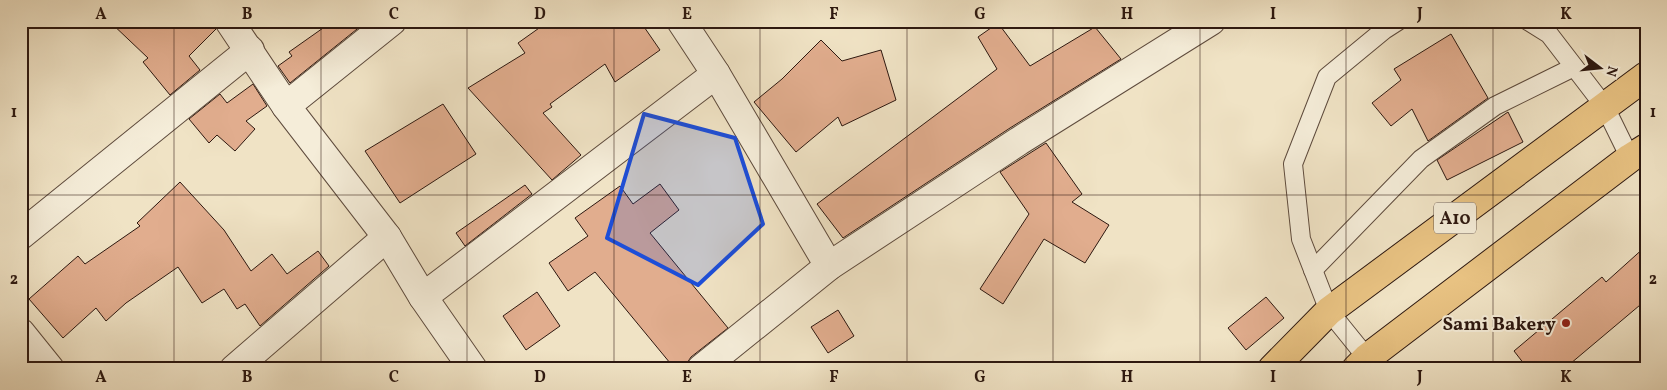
<svg xmlns="http://www.w3.org/2000/svg" width="1667" height="390" font-family="Vollkorn,serif">
<style>
.building{fill:#e1ad8e;stroke:#2d1810}
.lines{fill:none;stroke-linecap:round;stroke-linejoin:round}
.lane-casing{stroke:#5e4b3d;stroke-width:20}
.street-casing{stroke:#5e4b3d;stroke-width:30}
.highway-casing{stroke:#2d1810;stroke-width:30}
.lane{stroke:#f5edd9;stroke-width:18}
.street{stroke:#f5edd9;stroke-width:28}
.highway{stroke:#e8c282;stroke-width:28}
.marked{fill:#1d4ed8;fill-opacity:0.2;stroke:#1d4ed8;stroke-width:4;stroke-linejoin:round}
.grid{fill:none;stroke:#2d1810;stroke-width:1;stroke-opacity:0.55}
.poi-dot{fill:#8f2418;stroke:#f5edd9;stroke-width:2}
.labels{text-anchor:middle;stroke-width:4;stroke-linejoin:round;paint-order:stroke}
.shield{fill:#f5edd9;stroke:#69584c;stroke-width:1}
.shield-label{font-size:18px;font-weight:bold;fill:#2d1810}
.poi-label{font-size:19px;font-weight:bold;fill:#2d1810;stroke:#f5edd9;text-anchor:end}
.neatline{fill:none;stroke:#2d1810;stroke-width:2}
.grid-label{font-size:16px;text-anchor:middle;font-weight:bold;fill:#2d1810}
</style>
<rect width="100%" height="100%" fill="#f0e3c5"/>
<filter id="stains"><feTurbulence type="fractalNoise" baseFrequency=".004" numOctaves="4"/><feColorMatrix values="0 0 0 0 .2 0 0 0 0 .09 0 0 0 0 .02 0 0 0 .5 -.17"/></filter>
<radialGradient id="worn" r=".72"><stop offset=".6" stop-color="#630" stop-opacity="0"/><stop offset="1" stop-color="#630" stop-opacity=".3"/></radialGradient>
<!-- building -->
<g class="building">
<path d="M 109,21 L 214,21 L 216,29 L 189,56 L 200,70 L 170,95 L 143,62 L 148,58 Z"/>
<path d="M 333,21 L 367,21 L 290,83 L 278,66 L 292,56 L 289,52 Z"/>
<path d="M 549,21 L 640,21 L 660,50 L 615,82 L 605,64 L 550,104 L 552,107 L 543,113 L 581,155 L 552,180 L 468,88 L 525,53 L 518,43 Z"/>
<path d="M 998,23 L 1030,66 L 1095,27 L 1121,59 L 1010,128 L 843,238 L 817,204 L 997,69 L 978,37 Z"/>
<path d="M 1451,34 L 1488,98 L 1428,141 L 1412,109 L 1391,126 L 1372,103 L 1401,80 L 1394,69 Z"/>
<path d="M 821,40 L 842,61 L 881,50 L 896,100 L 842,126 L 838,117 L 796,152 L 754,102 L 782,79 Z"/>
<path d="M 253,84 L 267,106 L 246,121 L 255,129 L 235,151 L 217,135 L 209,143 L 189,119 L 220,94 L 227,103 Z"/>
<path d="M 443,104 L 476,154 L 400,203 L 365,151 Z"/>
<path d="M 1508,112 L 1523,142 L 1447,180 L 1437,160 Z"/>
<path d="M 1046,143 L 1082,194 L 1072,202 L 1109,225 L 1085,263 L 1044,239 L 1003,304 L 980,289 L 1029,214 L 1000,172 Z"/>
<path d="M 180,182 L 224,230 L 251,271 L 272,254 L 287,274 L 318,251 L 329,266 L 260,326 L 245,304 L 237,309 L 224,289 L 202,303 L 178,267 L 126,303 L 106,321 L 96,308 L 63,338 L 29,299 L 78,256 L 85,264 L 140,226 L 137,223 Z"/>
<path d="M 660,184 L 679,210 L 650,233 L 728,328 L 691,357 L 687,363 L 686,369 L 675,369 L 595,272 L 568,291 L 549,263 L 588,236 L 575,218 L 620,186 L 633,204 Z"/>
<path d="M 525,185 L 532,194 L 465,246 L 456,233 Z"/>
<path d="M 1646,246 L 1646,300 L 1564,369 L 1528,369 L 1514,351 L 1602,277 L 1606,282 Z"/>
<path d="M 537,292 L 560,326 L 526,350 L 503,316 Z"/>
<path d="M 1266,297 L 1284,318 L 1246,350 L 1228,328 Z"/>
<path d="M 838,310 L 854,336 L 828,353 L 811,327 Z"/>
</g>
<g class="lines">
<defs>
<g id="lane">
<path d="M 1528,21 L 1549,34 L 1605,107 L 1630,158"/>
<path d="M 1313,270 L 1421,159 L 1495,106 L 1574,67"/>
<path d="M 1367,358 L 1329,311 L 1301,239 L 1293,164 L 1327,77 L 1384,30 L 1398,21"/>
</g>
<g id="street">
<path d="M 229,21 L 286,106 L 387,237 L 423,297 L 473,369"/>
<path d="M 681,21 L 716,74 L 829,266"/>
<path d="M 286,106 L 392,21"/>
<path d="M 21,235 L 250,50"/>
<path d="M 423,297 L 716,74"/>
<path d="M 21,333 L 50,369"/>
<path d="M 234,369 L 387,237"/>
<path d="M 701,369 L 829,266 L 1019,141 L 1211,21"/>
</g>
<g id="highway">
<path d="M 1272,369 L 1329,311 L 1646,76"/>
<path d="M 1356,369 L 1367,358 L 1630,158 L 1646,148"/>
</g>
</defs>
<!-- lane casing -->
<use href="#lane" class="lane-casing"/>
<!-- street casing -->
<use href="#street" class="street-casing"/>
<!-- highway casing -->
<use href="#highway" class="highway-casing"/>
<!-- lane -->
<use href="#lane" class="lane"/>
<!-- street -->
<use href="#street" class="street"/>
<!-- highway -->
<use href="#highway" class="highway"/>
</g>
<!-- marked area -->
<path class="marked" d="M 644,114 L 735,138 L 763,224 L 698,285 L 607,238 Z"/>
<!-- grid -->
<path class="grid" d="M 174,21 L 174,369M 321,21 L 321,369M 467,21 L 467,369M 614,21 L 614,369M 760,21 L 760,369M 907,21 L 907,369M 1053,21 L 1053,369M 1200,21 L 1200,369M 1346,21 L 1346,369M 1493,21 L 1493,369M 21,195 L 1646,195"/>
<!-- markers -->
<circle class="poi-dot" cx="1566" cy="323" r="5"/>
<g class="labels">
<!-- shield labels -->
<rect class="shield" x="1434" y="202.5" width="42" height="31" rx="4"/>
<g class="shield-label">
<text x="1455" y="224">A10</text>
</g>
<!-- poi labels -->
<g class="poi-label">
<text x="1556" y="330">Sami Bakery</text>
</g>
</g>
<!-- margin -->
<rect width="1667" height="390" fill="none" stroke="#f0e3c5" stroke-width="55"/>
<!-- north arrow -->
<g transform="translate(1600 68) rotate(106)" stroke="#f5edd9" stroke-width="4" paint-order="stroke">
<path d="M0-4L9 19L0 12L-9 19Z" fill="#2d1810"/>
<text y="-8" font-size="14" font-weight="bold" text-anchor="middle" fill="#2d1810">N</text>
</g>
<rect x="28" y="28" width="1612" height="334" class="neatline"/>
<g class="grid-label">
<text x="101" y="19">A</text>
<text x="247" y="19">B</text>
<text x="394" y="19">C</text>
<text x="540" y="19">D</text>
<text x="687" y="19">E</text>
<text x="834" y="19">F</text>
<text x="980" y="19">G</text>
<text x="1127" y="19">H</text>
<text x="1273" y="19">I</text>
<text x="1420" y="19">J</text>
<text x="1566" y="19">K</text>
<text x="14" y="117">1</text>
<text x="1653" y="117">1</text>
<text x="14" y="284">2</text>
<text x="1653" y="284">2</text>
<text x="101" y="382">A</text>
<text x="247" y="382">B</text>
<text x="394" y="382">C</text>
<text x="540" y="382">D</text>
<text x="687" y="382">E</text>
<text x="834" y="382">F</text>
<text x="980" y="382">G</text>
<text x="1127" y="382">H</text>
<text x="1273" y="382">I</text>
<text x="1420" y="382">J</text>
<text x="1566" y="382">K</text>
</g>
<rect width="100%" height="100%" filter="url(#stains)"/>
<rect width="100%" height="100%" fill="url(#worn)"/>
</svg>
